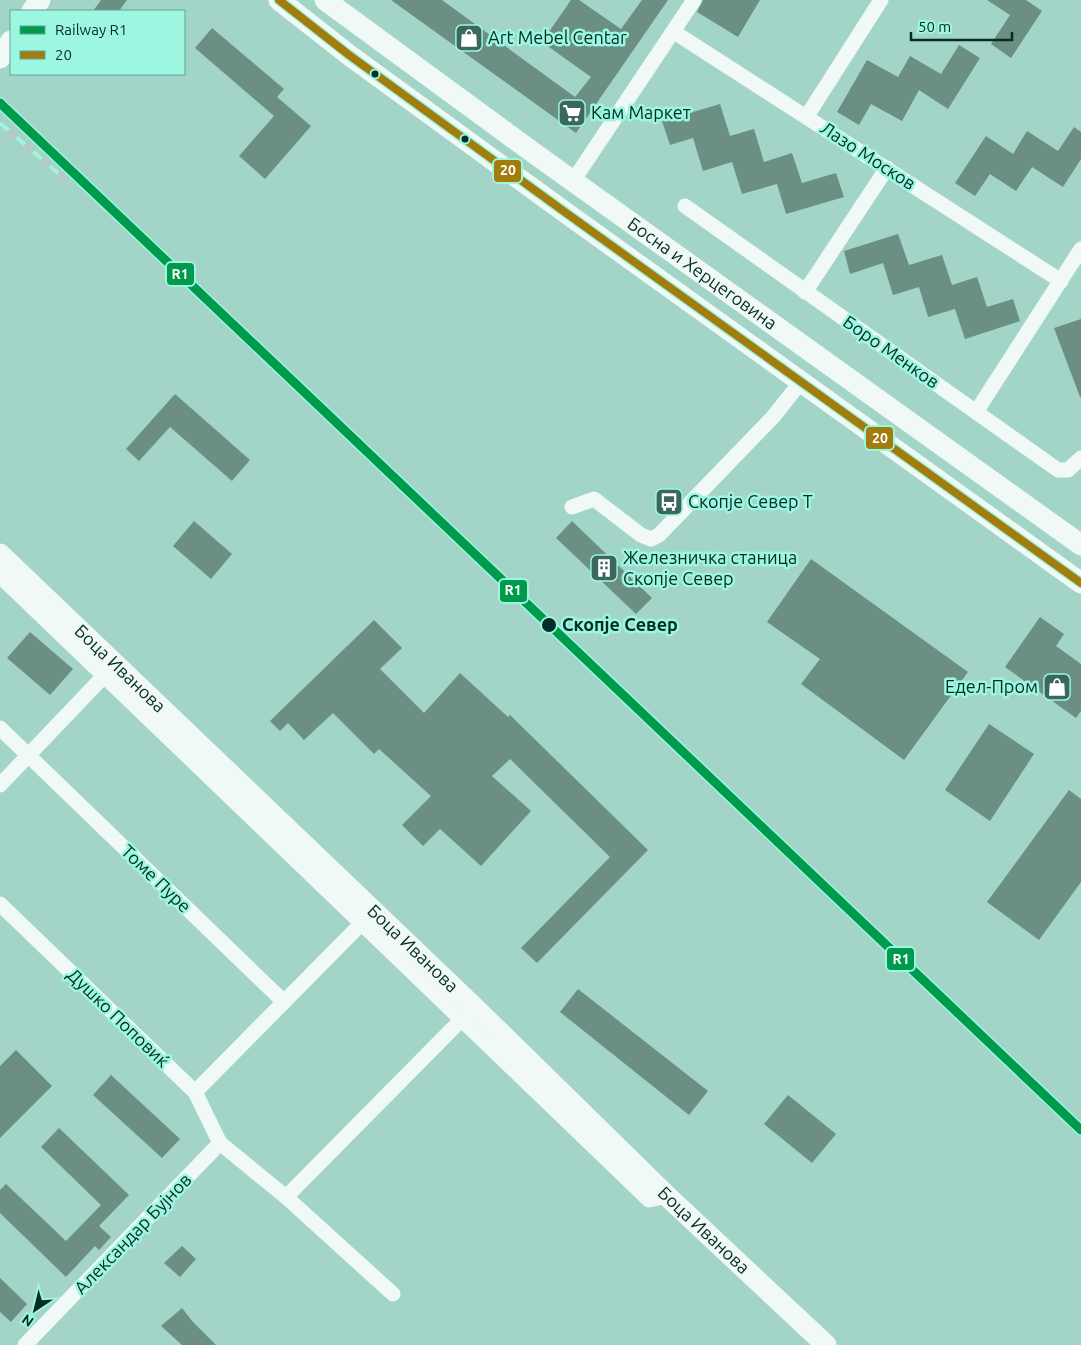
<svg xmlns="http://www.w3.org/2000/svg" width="1081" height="1345" font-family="Ubuntu,sans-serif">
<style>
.building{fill:#6b8f83}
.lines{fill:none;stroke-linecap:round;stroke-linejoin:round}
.street{stroke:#f1f9f7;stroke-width:15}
.secondary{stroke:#f1f9f7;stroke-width:21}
.rail-casing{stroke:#b8c7c4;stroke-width:5.5}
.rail{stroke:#9cf6e0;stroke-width:4;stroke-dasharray:11;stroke-linecap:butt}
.bus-1-casing{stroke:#9cf6e0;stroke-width:11}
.bus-1{stroke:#a27c0d;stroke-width:8}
.rail-1-casing{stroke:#9cf6e0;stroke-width:12}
.rail-1{stroke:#009a4d;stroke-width:9}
.bus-dot{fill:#042d25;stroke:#9cf6e0;stroke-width:2}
.labels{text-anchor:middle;stroke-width:5;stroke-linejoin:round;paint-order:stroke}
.poi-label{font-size:18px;fill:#042d25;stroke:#9cf6e0;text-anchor:start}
.street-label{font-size:18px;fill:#042d25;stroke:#9cf6e0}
.stop-label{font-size:18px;font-weight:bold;fill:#042d25;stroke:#9cf6e0;text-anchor:start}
.line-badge{stroke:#9cf6e0;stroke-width:2}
.badge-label{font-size:14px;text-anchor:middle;font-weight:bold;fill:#fff}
</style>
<rect width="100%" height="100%" fill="#a3d4c8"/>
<!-- building -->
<g class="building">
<path d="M 101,0 L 127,0 L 119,11 L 93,11 Z"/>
<path d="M 391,0 L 442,0 L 575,97 L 591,77 L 542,42 L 571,0 L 579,0 L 621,29 L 642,0 L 668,0 L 576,133 Z"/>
<path d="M 703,0 L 760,0 L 738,37 L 697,12 Z"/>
<path d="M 987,0 L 1026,0 L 1042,11 L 1011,58 L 991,44 L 1010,15 Z"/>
<path d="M 212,28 L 284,89 L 277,97 L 311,126 L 265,179 L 239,156 L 274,116 L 195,48 Z"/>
<path d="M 959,45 L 980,58 L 948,109 L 919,90 L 902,121 L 871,104 L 859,125 L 837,112 L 867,60 L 898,77 L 910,56 L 941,74 Z"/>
<path d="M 720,104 L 730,136 L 754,129 L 764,162 L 792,153 L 802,183 L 836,173 L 844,197 L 786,214 L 777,184 L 742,194 L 732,162 L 703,171 L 693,138 L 670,145 L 662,121 Z"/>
<path d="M 1074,127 L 1081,132 L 1081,159 L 1063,187 L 1032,167 L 1016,191 L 990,174 L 975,196 L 955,183 L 986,136 L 1013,154 L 1027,131 L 1058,151 Z"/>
<path d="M 898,234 L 909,265 L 942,255 L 952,285 L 977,277 L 987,307 L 1013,299 L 1020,321 L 965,339 L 955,309 L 928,317 L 919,287 L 893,295 L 883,263 L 850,274 L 844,251 Z"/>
<path d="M 1081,319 L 1081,397 L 1080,397 L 1054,328 Z"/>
<path d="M 175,394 L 250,460 L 232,481 L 170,427 L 139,461 L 126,449 Z"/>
<path d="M 194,521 L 232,554 L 211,579 L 173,546 Z"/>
<path d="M 572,521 L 652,598 L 636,614 L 556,538 Z"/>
<path d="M 811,559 L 968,672 L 904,760 L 801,684 L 820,659 L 767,622 Z"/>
<path d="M 1040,617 L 1064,634 L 1056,646 L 1081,664 L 1081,711 L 1076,718 L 1005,667 Z"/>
<path d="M 374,620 L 402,648 L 380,669 L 424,713 L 460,673 L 508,717 L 510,715 L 648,850 L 537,963 L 521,948 L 610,857 L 510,759 L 492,776 L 531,811 L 481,866 L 440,829 L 423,846 L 402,825 L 431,796 L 379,749 L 374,754 L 333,713 L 304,740 L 288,723 L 280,731 L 270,721 Z"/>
<path d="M 30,632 L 73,669 L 50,695 L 7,658 Z"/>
<path d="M 989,724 L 1034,754 L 990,821 L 945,790 Z"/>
<path d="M 1069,790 L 1081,799 L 1081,882 L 1039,940 L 987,902 Z"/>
<path d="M 578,989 L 708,1091 L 689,1115 L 560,1012 Z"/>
<path d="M 16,1050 L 52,1086 L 0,1138 L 0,1066 Z"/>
<path d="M 111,1075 L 180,1139 L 162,1158 L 93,1095 Z"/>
<path d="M 788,1095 L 836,1134 L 812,1163 L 764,1124 Z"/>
<path d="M 59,1128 L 129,1195 L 99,1226 L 111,1237 L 99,1250 L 95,1246 L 66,1277 L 0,1213 L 0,1190 L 6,1184 L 66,1241 L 101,1205 L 41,1147 Z"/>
<path d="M 182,1246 L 196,1259 L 180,1277 L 164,1263 Z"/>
<path d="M 0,1278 L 27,1304 L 11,1322 L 0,1312 Z"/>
<path d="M 182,1308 L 193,1322 L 216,1345 L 182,1345 L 161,1326 Z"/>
</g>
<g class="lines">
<!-- street -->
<g class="street">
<path d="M 674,32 L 1061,281"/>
<path d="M 807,116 L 881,0"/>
<path d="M 573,181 L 694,0"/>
<path d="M 685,206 L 1058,470 L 1068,470 L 1081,458"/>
<path d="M 805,292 L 887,168"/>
<path d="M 976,412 L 1081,249"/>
<path d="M 572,507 L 594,499 L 641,535 L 651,539 L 659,535 L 773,417 L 800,383"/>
<path d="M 0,576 L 649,1200 L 667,1196"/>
<path d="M 0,728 L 284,1002"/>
<path d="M 0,785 L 104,676"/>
<path d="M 0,904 L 195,1092 L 220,1143 L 286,1197 L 393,1294"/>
<path d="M 195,1092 L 361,924"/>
<path d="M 286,1197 L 468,1013"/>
<path d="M 25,1345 L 220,1143"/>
</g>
<!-- secondary -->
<g class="secondary">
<path d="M 279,0 L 349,55 L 562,210 L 1081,583"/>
<path id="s1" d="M 325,0 L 531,151 L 1081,545"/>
<path d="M 32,11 L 40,0"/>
<path d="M 0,58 L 11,41"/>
<path id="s2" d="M 0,554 L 474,1007 L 667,1196 L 826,1345"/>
</g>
<defs>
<g id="rail">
<path d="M 0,103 L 1081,1130"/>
<path d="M 0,123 L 65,179"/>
</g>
</defs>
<!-- rail casing -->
<use href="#rail" class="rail-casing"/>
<!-- rail -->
<use href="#rail" class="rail"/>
<defs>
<path id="bus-1" d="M 279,0 L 349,55 L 562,210 L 1081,583"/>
</defs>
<!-- bus-1 casing -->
<use href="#bus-1" class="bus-1-casing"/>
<!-- bus-1 -->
<use href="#bus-1" class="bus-1"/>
<defs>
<path id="rail-1" d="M 0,103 L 1081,1130"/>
</defs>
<!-- rail-1 casing -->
<use href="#rail-1" class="rail-1-casing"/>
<!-- rail-1 -->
<use href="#rail-1" class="rail-1"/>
</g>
<!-- icons -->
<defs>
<symbol id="shop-square" viewBox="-11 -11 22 22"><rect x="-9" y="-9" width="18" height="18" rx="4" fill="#3c675e" stroke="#9cf6e0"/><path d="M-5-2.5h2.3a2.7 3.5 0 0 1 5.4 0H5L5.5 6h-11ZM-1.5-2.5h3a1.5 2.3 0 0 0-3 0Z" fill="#fff"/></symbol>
<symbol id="supermarket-square" viewBox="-11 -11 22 22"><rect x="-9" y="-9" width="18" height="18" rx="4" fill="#3c675e" stroke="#9cf6e0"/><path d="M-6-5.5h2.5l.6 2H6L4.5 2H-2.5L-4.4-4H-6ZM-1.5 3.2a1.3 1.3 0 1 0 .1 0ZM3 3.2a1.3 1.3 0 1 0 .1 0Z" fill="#fff"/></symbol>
<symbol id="bus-square" viewBox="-11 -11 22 22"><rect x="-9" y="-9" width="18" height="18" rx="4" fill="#3c675e" stroke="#9cf6e0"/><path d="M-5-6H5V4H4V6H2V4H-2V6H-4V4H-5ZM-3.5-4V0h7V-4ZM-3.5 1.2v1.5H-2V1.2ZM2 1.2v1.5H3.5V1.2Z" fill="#fff"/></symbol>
<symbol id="building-square" viewBox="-11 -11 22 22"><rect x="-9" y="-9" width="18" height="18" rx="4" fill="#3c675e" stroke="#9cf6e0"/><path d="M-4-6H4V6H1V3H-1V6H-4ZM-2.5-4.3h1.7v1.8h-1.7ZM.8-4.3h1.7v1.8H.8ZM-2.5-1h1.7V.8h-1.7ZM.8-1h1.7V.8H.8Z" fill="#fff"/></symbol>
</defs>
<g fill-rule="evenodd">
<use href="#shop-square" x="453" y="22" width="32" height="32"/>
<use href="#supermarket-square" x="556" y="97" width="32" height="32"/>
<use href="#bus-square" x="653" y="486" width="32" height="32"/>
<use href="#building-square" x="588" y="552" width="32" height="32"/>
<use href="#shop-square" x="1041" y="671" width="32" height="32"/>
</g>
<!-- markers -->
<g class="bus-dot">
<circle cx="375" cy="74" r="4.5"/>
<circle cx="465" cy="139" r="4.5"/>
<circle cx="549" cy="625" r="8"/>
</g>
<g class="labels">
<!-- poi labels -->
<g class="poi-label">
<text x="488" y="44">Art Mebel Centar</text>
<text x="591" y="119">Кам Маркет</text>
<text x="688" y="508">Скопје Север Т</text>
<text x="623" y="564">Железничка станица<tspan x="623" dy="21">Скопје Север</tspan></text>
<text x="1038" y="693" text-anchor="end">Едел-Пром</text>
</g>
<!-- street labels -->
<g class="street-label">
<text transform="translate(868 156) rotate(33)" y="6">Лазо Москов</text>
<text dy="6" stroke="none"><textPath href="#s1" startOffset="466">Босна и Херцеговина</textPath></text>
<text transform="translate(891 352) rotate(35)" y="6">Боро Менков</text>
<text dy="6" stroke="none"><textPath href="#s2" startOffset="166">Боца Иванова</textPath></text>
<text transform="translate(156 879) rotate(44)" y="6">Томе Пуре</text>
<text dy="6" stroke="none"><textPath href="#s2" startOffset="571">Боца Иванова</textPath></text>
<text transform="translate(118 1018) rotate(44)" y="6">Душко Поповиќ</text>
<text dy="6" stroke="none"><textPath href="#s2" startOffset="976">Боца Иванова</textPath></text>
<text transform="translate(133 1234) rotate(-46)" y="6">Александар Бујнов</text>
</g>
<!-- stop labels -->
<g class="stop-label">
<text x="562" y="631">Скопје Север</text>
</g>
</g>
<g class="line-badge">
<rect x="493" y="159" width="29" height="24" rx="5" fill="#a27c0d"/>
<rect x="166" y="262" width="29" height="24" rx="5" fill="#009a4d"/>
<rect x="865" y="426" width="29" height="24" rx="5" fill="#a27c0d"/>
<rect x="499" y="579" width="29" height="24" rx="5" fill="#009a4d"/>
<rect x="886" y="947" width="29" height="24" rx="5" fill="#009a4d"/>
</g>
<g class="badge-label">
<text x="508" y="175">20</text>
<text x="180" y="279">R1</text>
<text x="880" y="443">20</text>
<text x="513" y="595">R1</text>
<text x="901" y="964">R1</text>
</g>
<!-- legend -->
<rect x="10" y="10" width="175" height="65" fill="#9cf6e0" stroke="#5fa695"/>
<rect x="20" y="26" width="25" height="8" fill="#009a4d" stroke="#5fa695"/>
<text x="55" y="35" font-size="15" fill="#042d25">Railway R1</text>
<rect x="20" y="51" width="25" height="8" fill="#a27c0d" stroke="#5fa695"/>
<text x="55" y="60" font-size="15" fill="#042d25">20</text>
<!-- north arrow -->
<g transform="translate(35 1310) rotate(215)" stroke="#9cf6e0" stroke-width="4" paint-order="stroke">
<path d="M0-4L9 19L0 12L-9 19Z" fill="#042d25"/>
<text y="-8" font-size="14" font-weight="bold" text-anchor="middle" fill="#042d25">N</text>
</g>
<!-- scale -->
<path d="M911 32v8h101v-8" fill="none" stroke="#042d25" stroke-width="2.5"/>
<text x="918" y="32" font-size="15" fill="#042d25" stroke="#9cf6e0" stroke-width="4" paint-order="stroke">50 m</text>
</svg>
